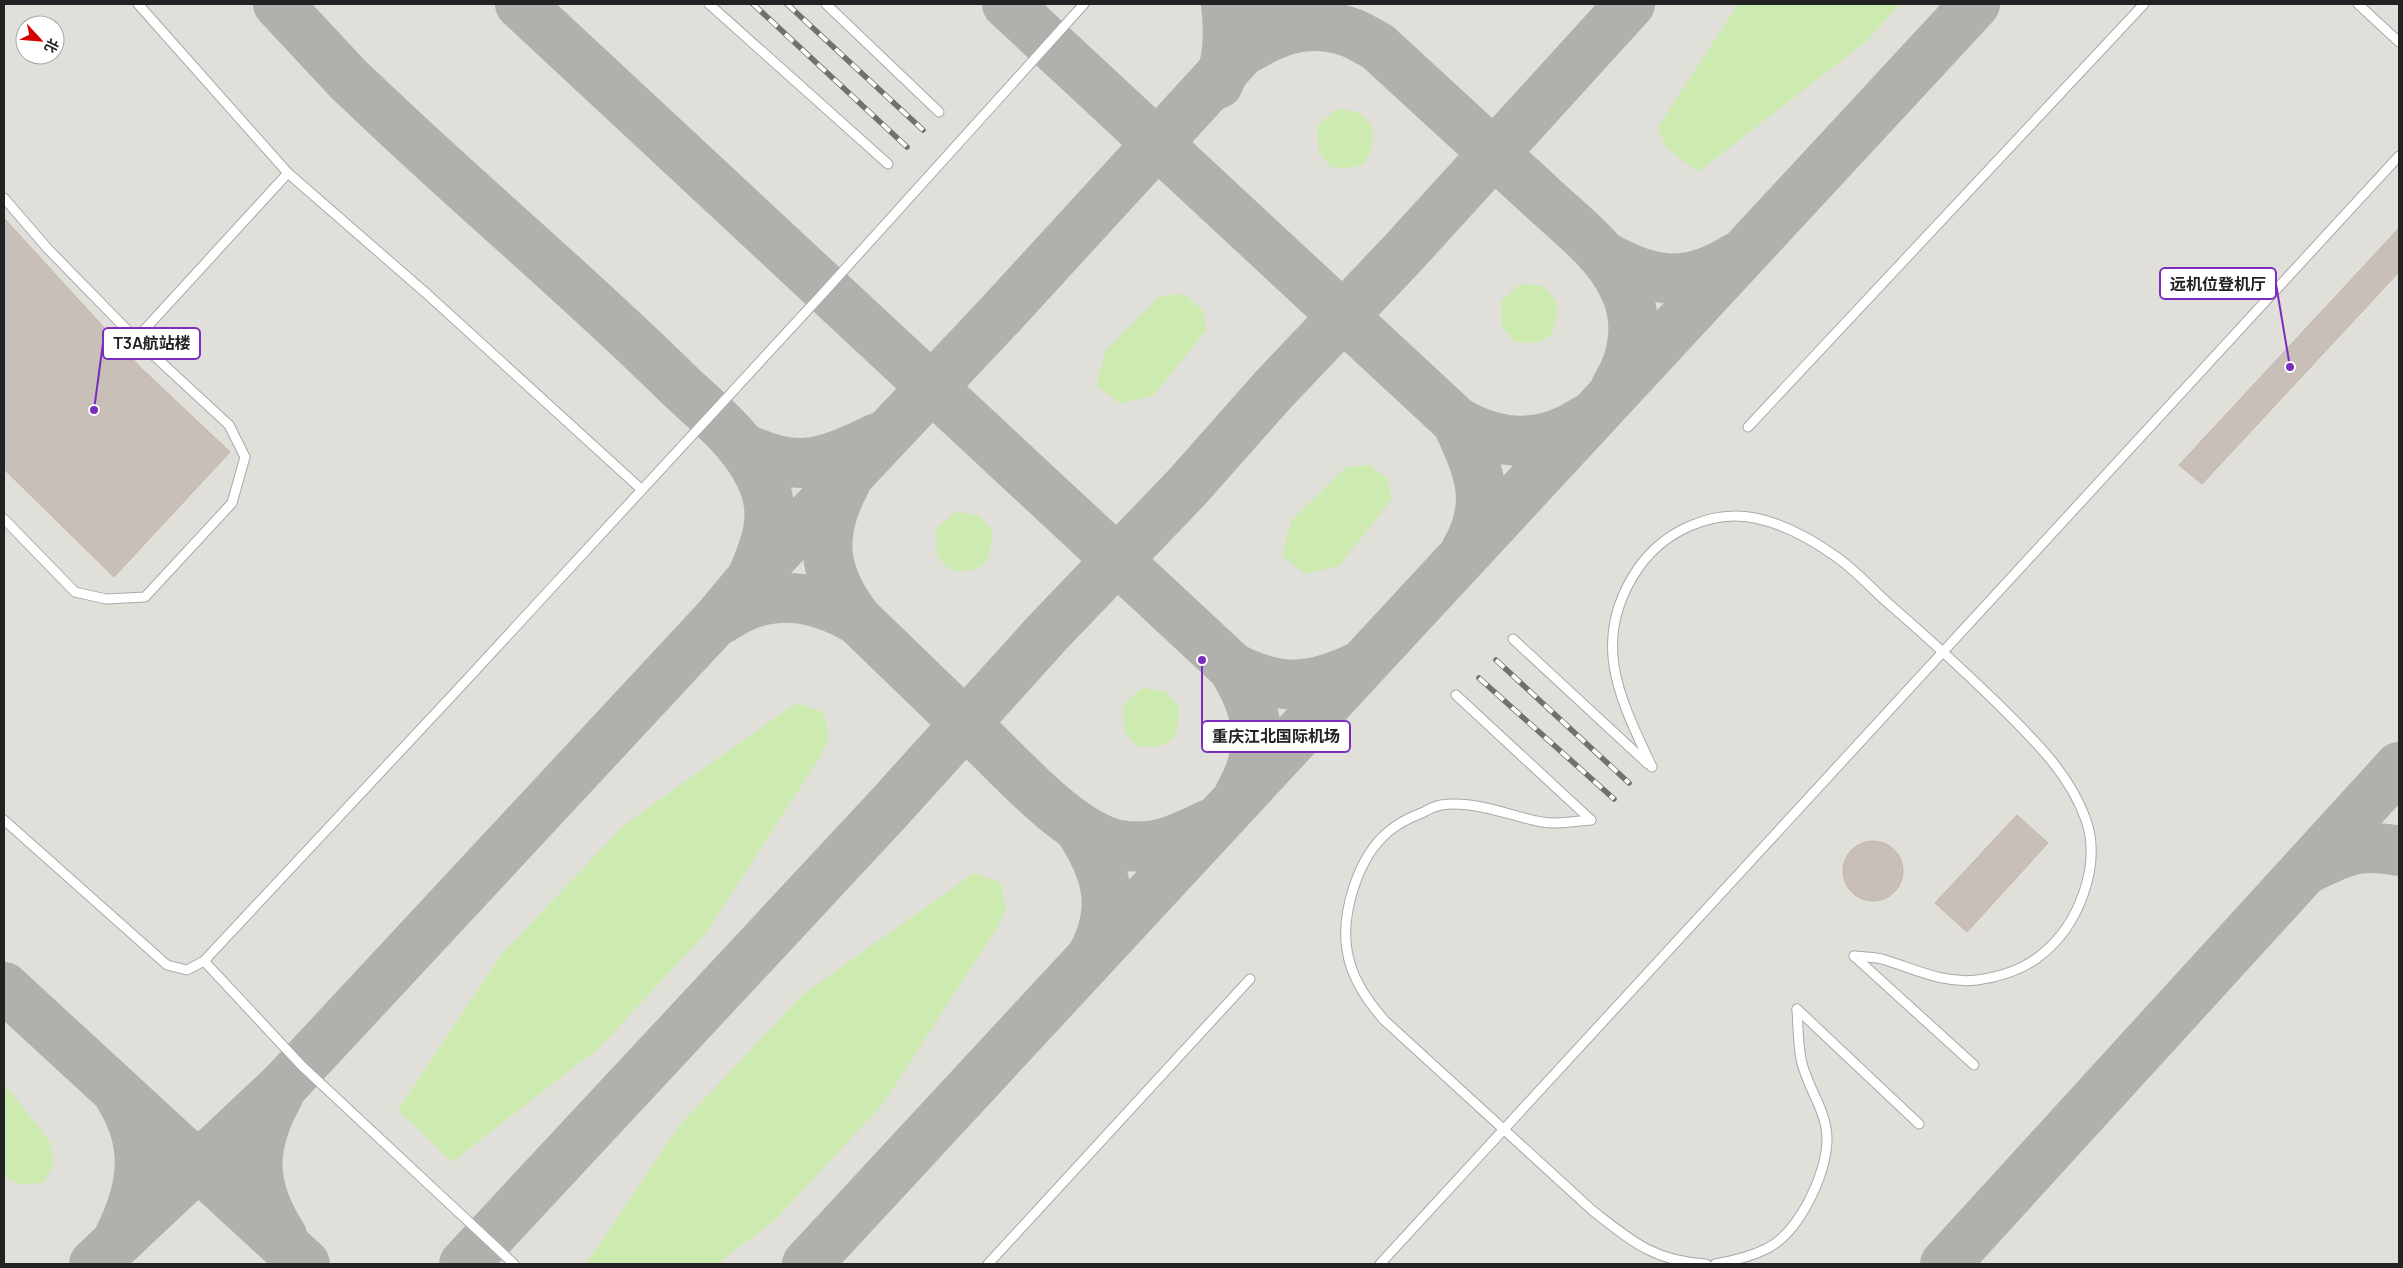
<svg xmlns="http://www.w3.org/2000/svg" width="2403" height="1268" font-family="Manrope,'Noto Sans SC',sans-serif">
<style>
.airport{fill:#e1dfda;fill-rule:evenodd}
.grass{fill:#cdebb0}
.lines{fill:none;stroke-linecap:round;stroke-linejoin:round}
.taxiway{stroke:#b1b0ac;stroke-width:50}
.building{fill:#c7bfb8;stroke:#c4b6ab}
.service-casing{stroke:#a9a9a9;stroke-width:11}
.service{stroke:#fff;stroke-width:9}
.rail-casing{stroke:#707070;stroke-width:5.5}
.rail{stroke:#fff;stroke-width:4;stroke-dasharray:11;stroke-linecap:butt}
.leader{fill:none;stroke:#7b2cbf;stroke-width:2}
.callout-dot{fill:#7b2cbf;stroke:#fff;stroke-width:2}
.callout{fill:#fff;stroke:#7b2cbf;stroke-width:2}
.callout-label{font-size:16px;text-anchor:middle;font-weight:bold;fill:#222}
</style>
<rect width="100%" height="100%" fill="#f2efe9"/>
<!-- airport -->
<path class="airport" d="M 4,4 L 2399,4 L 2399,1264 L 4,1264 ZM 25,25 L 55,25 L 55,55 L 25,55 Z"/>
<!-- grass -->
<g class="grass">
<path d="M 1738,4 L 1900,4 L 1867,41 L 1698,172 L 1666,148 L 1658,127 Z"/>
<path d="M 1336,109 L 1359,112 L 1373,128 C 1373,161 1366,172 1331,167 L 1319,153 L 1317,127 Z"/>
<path d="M 1520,284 L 1543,286 L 1557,302 C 1557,336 1550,346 1515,342 L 1502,327 L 1501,301 Z"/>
<path d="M 1184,294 L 1202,309 L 1207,329 L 1154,395 L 1120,404 L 1096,385 L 1106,350 L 1160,296 Z"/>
<path d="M 1369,465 L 1388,479 L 1392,499 L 1339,566 L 1305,574 L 1282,556 L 1291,521 L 1346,467 Z"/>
<path d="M 955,512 L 978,515 L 992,530 C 992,563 984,574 950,570 L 937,556 L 936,529 Z"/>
<path d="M 1142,688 L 1165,691 L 1179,706 C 1179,739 1172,750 1137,746 L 1124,731 L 1123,705 Z"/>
<path d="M 796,703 L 824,712 L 829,738 L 820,757 L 706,933 L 599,1048 L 452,1162 L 398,1110 L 501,955 L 625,824 Z"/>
<path d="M 974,873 L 1001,883 L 1006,909 L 997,928 L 883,1104 L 776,1219 L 717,1264 L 586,1264 L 679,1126 L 802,995 Z"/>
<path d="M 4,1083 L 51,1143 L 53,1167 L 43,1183 L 18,1184 L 4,1176 Z"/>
</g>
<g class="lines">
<!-- taxiway -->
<g class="taxiway">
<path d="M 278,4 L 348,79 L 384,113 C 480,204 582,289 676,382 C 708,413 750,444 765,488 C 776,519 765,547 753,575"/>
<path d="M 520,4 L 1232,667 C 1259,709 1266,748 1240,793"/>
<path d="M 1007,4 L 1457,422 C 1501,447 1544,448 1587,419"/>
<path d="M 1250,47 C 1281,28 1313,19 1349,32 C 1359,35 1368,42 1377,46 C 1430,95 1483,144 1536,192 C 1566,221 1605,248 1623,286 C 1640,318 1635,357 1616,387"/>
<path d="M 1218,84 C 1229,61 1229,30 1226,4"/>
<path d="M 1604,256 C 1651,283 1688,288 1735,258"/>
<path d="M 1457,422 C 1478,468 1494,502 1466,550"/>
<path d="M 742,447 C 797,475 826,463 877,438"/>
<path d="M 845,484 C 817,536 823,575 858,620 C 898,659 939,698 979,737 C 1014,770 1071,836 1119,845 C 1156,851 1178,839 1210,824"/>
<path d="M 718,621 C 727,616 735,610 745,606 C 785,589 823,600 858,620"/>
<path d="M 1232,667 C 1279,692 1313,689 1360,666"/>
<path d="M 1079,828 C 1107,871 1118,908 1092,956"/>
<path d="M 2309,868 C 2344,851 2359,843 2399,851"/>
<path d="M 4,987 L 305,1264"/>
<path d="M 278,1096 C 250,1147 250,1186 282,1236"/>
<path d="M 118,1239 C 143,1190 150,1146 120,1097"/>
<path d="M 94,1264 L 284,1085 L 715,622 L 752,578 L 1000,315 L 1285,4"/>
<path d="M 464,1264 L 888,809 L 1048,632 L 1188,486 L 1273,390 L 1404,252 L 1630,4"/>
<path d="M 807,1264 L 1975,4"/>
<path d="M 1945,1264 L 2399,767"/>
</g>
</g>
<!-- building -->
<g class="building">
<path d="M 4,218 L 140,367 L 230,452 L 114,577 L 4,469 Z"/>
<path d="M 2399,228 L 2399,272 L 2202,484 L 2179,465 Z"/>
<path d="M 2017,815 L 2048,843 L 1967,932 L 1935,903 Z"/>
<circle cx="1873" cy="871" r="30"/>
</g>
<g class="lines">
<defs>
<g id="service">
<path d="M 138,4 L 288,173 L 427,294 L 641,489"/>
<path d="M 709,4 L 888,164"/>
<path d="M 826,4 L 939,112"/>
<path d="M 2358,4 L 2399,42"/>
<path d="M 4,198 L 48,249 L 136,339 L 229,425 L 245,457 L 232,503 L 145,597 L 106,599 L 75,592 L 4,519"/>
<path d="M 136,339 L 288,173"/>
<path d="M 1748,427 L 2144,4"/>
<path d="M 1513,639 L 1648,764"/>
<path d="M 1456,695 L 1591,820"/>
<path d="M 1652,767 C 1619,697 1589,639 1639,567 C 1664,532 1711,509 1755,518 C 1785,524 1813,540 1838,558 C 1856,571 1872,589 1889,604 C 1926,636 1961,668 1996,702 C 2031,737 2069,772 2086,820 C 2102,866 2078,926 2041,955 C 2024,969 1999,977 1977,980 C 1943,984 1915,969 1882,959 C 1873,957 1863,957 1854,956"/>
<path d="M 4,820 L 167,965 L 187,970 L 204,961 L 461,686 L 826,290 L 1084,4"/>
<path d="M 1591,820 C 1576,821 1557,825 1542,822 C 1509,816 1476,800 1441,805 C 1436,806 1429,809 1424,812 C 1411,817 1398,823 1388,832 C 1358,857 1341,913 1347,950 C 1351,977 1366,999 1384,1020 L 1593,1211 C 1633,1242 1654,1261 1706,1264"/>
<path d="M 1854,956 L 1974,1065"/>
<path d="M 204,961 L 302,1066 L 514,1264"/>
<path d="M 1797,1009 L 1919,1124"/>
<path d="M 988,1264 L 1250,979"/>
<path d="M 1380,1264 L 2399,156"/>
<path d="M 1715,1264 C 1732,1261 1750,1257 1766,1249 C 1799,1233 1827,1174 1827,1139 C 1827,1110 1806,1086 1801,1059 C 1798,1043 1798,1025 1797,1009"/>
</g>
</defs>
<!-- service casing -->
<use href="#service" class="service-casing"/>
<!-- service -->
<use href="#service" class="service"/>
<defs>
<g id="rail">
<path d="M 753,4 L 907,147"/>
<path d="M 787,4 L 923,130"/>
<path d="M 1496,660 L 1629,783"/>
<path d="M 1479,678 L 1614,799"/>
</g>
</defs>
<!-- rail casing -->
<use href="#rail" class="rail-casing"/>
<!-- rail -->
<use href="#rail" class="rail"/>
</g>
<!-- callouts -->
<path class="leader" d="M2290 367L2276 284M94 410L103 343M1202 660L1202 736"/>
<g class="callout-dot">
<circle cx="2290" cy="367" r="5"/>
<circle cx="94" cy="410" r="5"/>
<circle cx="1202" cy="660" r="5"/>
</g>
<g class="callout">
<rect x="2160" y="268" width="116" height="31" rx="5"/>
<rect x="103" y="328" width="97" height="31" rx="5"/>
<rect x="1202" y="721" width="148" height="31" rx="5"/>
</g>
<g class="callout-label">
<text x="2218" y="290">远机位登机厅</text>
<text x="152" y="349">T3A航站楼</text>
<text x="1276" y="742">重庆江北国际机场</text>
</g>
<!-- border -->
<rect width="2403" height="1268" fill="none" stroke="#222222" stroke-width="10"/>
<!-- north arrow -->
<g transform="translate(40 40) rotate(116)"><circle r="24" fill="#ffffff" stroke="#a7a7a7"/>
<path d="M0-4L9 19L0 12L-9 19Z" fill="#d40000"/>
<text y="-8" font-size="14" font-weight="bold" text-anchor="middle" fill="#222222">北</text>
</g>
</svg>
